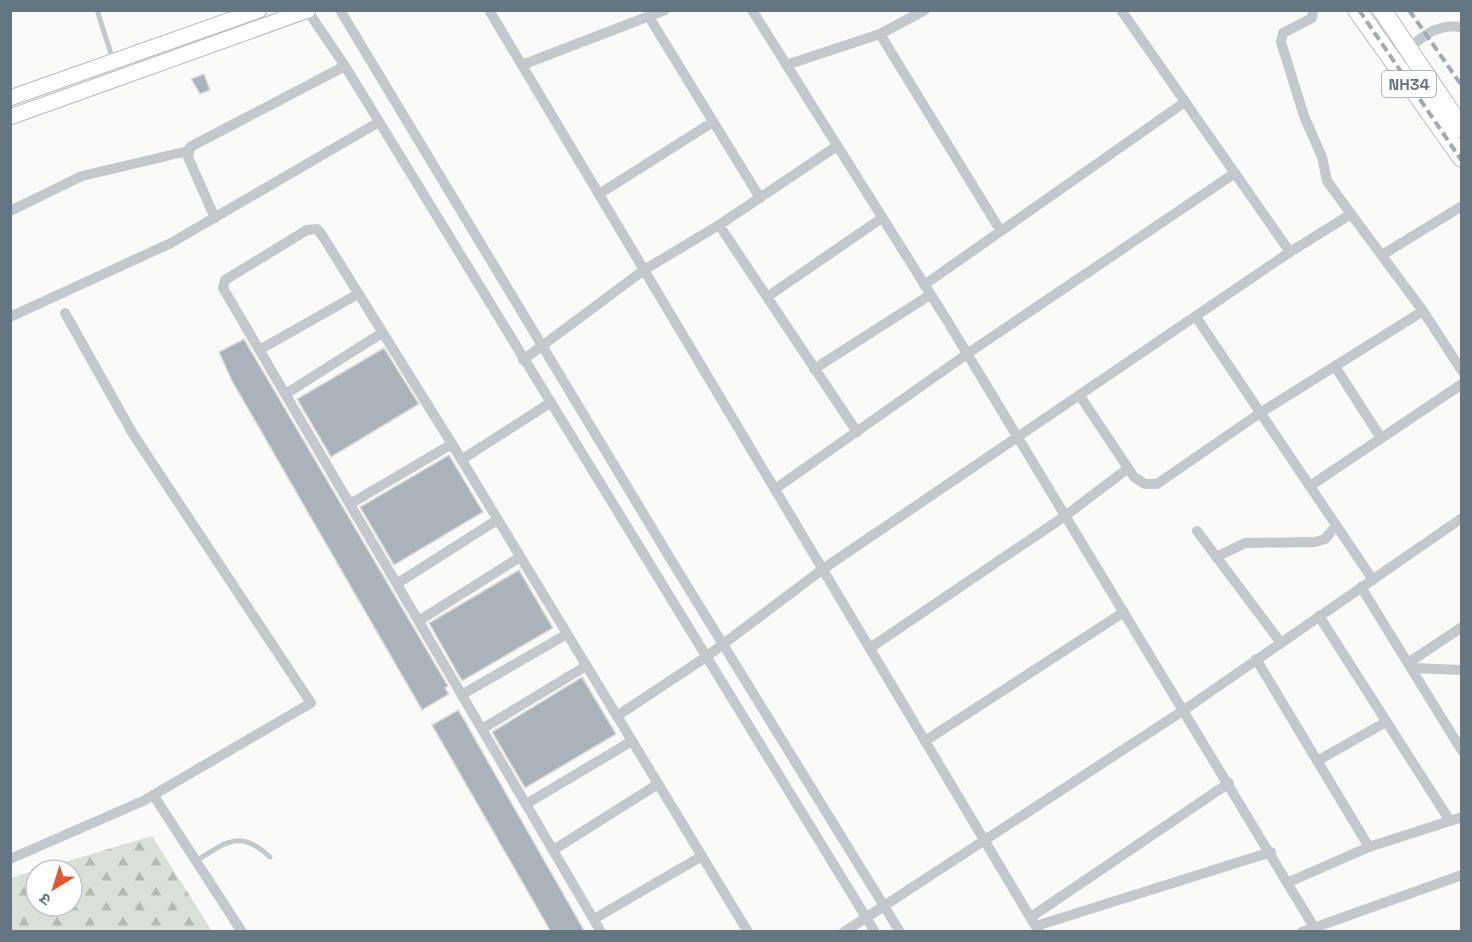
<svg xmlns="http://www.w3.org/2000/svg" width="1472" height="942" font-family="'Space Grotesk','Noto Sans Devanagari',sans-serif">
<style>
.forest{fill:url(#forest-firs)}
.building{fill:#aab3b9;stroke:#dcdcda;stroke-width:1.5}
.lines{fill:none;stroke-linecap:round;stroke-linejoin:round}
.secondary-casing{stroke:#b3babf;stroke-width:17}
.highway-casing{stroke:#b4b9bd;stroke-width:20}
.lane{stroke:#c3c8cc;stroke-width:5}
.street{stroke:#c3c8cc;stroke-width:10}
.secondary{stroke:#fff;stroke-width:15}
.highway{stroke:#fff;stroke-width:18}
.rail{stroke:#a2aab0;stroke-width:4;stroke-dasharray:9 4.5;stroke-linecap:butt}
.labels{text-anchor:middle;stroke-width:6;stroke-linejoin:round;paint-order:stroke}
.shield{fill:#fff;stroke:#939fa8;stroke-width:1.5}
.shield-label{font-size:16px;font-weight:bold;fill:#657683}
</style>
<defs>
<pattern id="forest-firs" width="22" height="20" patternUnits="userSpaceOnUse" patternTransform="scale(1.5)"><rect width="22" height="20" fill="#dadfd7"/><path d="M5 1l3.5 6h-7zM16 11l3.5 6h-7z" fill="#b4b9b4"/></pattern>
</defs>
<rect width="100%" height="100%" fill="#fafaf8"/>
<!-- forest -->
<path class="forest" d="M 152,836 L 212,931 L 11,931 L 11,878 L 36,870 L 36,906 L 72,906 L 72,870 L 38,870 Z"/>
<!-- building -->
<g class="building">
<path d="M 204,74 L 210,90 L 200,94 L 191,79 Z"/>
<path d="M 244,339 L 448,686 L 445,688 L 449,694 L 422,710 L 232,381 L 219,352 Z"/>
<path d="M 384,348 L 419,404 L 331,457 L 297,399 Z"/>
<path d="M 449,455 L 483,512 L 394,565 L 360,507 Z"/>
<path d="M 519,570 L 553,628 L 462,681 L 429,623 Z"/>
<path d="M 582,677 L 616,734 L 525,788 L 492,732 Z"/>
<path d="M 458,710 L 463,718 L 585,932 L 551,932 L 432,725 Z"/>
</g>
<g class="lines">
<defs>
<g id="secondary">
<path d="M 10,98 L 259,10"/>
<path d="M 10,117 L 308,10"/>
</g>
<g id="highway">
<path d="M 1357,10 L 1462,158"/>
<path d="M 1382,10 L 1462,129"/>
</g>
</defs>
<!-- secondary casing -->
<use href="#secondary" class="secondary-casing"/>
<!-- highway casing -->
<use href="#highway" class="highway-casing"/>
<!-- lane -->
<g class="lane">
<path d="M 97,10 L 113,60"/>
<path d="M 196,861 C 226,842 240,829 270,857"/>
</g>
<!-- street -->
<g class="street">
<path d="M 307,10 L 345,66 L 875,932"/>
<path d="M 340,10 L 676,568 L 900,932"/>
<path d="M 489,10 L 1039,932"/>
<path d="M 752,10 L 948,322 L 1317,932"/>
<path d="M 1121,10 L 1290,252"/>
<path d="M 1313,10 L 1312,18 L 1283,33 L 1281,42 L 1304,116 L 1322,157 L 1327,181 L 1351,214"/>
<path d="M 649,17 L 760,198"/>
<path d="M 880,34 L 1000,230"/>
<path d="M 1408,49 C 1425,34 1438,24 1462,27"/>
<path d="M 522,65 L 665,10"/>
<path d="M 786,65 L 880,34 L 925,10"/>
<path d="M 599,194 L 713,122"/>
<path d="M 10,211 L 82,176 L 188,151"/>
<path d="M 215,218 L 188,157 L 190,147 L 345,66"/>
<path d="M 719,225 L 857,432"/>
<path d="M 1382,255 L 1462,206"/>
<path d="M 924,285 L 1185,102"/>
<path d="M 767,297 L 882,218"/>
<path d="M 10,317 L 171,243 L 379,122"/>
<path d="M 1196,317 L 1373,580"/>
<path d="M 261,349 L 358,294"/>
<path d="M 523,360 L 644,270 L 719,225 L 837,146"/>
<path d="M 1336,368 L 1381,438"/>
<path d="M 814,369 L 930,295"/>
<path d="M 287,393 L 382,333"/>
<path d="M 1080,396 L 1134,477 L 1145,484 L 1157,484 L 1260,413 L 1423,311"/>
<path d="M 461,460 L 550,403"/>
<path d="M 1310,486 L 1462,384"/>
<path d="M 775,489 L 967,354 L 1235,173"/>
<path d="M 350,504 L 452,444"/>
<path d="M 1197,531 L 1281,643"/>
<path d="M 1216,557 L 1245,543 L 1315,542 L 1325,539 L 1336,526"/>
<path d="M 398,583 L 497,520"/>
<path d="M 1361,587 L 1462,751"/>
<path d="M 1319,616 L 1450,821"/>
<path d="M 420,620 L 520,557"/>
<path d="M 870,648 L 1065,516 L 1127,469"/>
<path d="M 1256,659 L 1369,847"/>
<path d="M 1408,663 L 1462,627"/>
<path d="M 1411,668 L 1462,670"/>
<path d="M 463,694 L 567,634"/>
<path d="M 617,716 L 706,657 L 823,569 L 1290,252 L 1351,214 L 1423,311 L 1462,371"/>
<path d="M 482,729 L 586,666"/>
<path d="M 925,741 L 1124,612"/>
<path d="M 1317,761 L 1386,722"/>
<path d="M 154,796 L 242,932"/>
<path d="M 528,803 L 632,741"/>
<path d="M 555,849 L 658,784"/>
<path d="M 10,859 L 143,801 L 311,703 L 133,434 L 65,313"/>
<path d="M 1289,882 L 1369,847 L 1462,817"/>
<path d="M 1031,917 L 1229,783"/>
<path d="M 594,919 L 702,856"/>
<path d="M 1036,926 L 1271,852"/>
<path d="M 601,932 L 223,288 L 225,280 L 307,230 L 317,229 L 322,235 L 452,444 L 748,932"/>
<path d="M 844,932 L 1184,710 L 1462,518"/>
<path d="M 1302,932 L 1462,875"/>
</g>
<!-- secondary -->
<use href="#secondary" class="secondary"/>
<!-- highway -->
<use href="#highway" class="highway"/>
<!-- rail -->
<g class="rail">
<path d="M 1359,10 L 1462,161"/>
<path d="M 1409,10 L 1462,86"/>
</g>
</g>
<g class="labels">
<!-- shield labels -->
<rect class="shield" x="1382" y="71" width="54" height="26" rx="4.5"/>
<g class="shield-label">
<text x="1409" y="90">NH34</text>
</g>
</g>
<!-- border -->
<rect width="1472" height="942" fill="none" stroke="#657683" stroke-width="24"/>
<!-- north arrow -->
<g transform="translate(54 888) rotate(218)"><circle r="28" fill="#ffffff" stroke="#c1c8cd" stroke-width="1.5"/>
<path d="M0-4.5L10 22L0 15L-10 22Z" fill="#e4572e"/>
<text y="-9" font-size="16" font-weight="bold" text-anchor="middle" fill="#657683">उ</text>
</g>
</svg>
